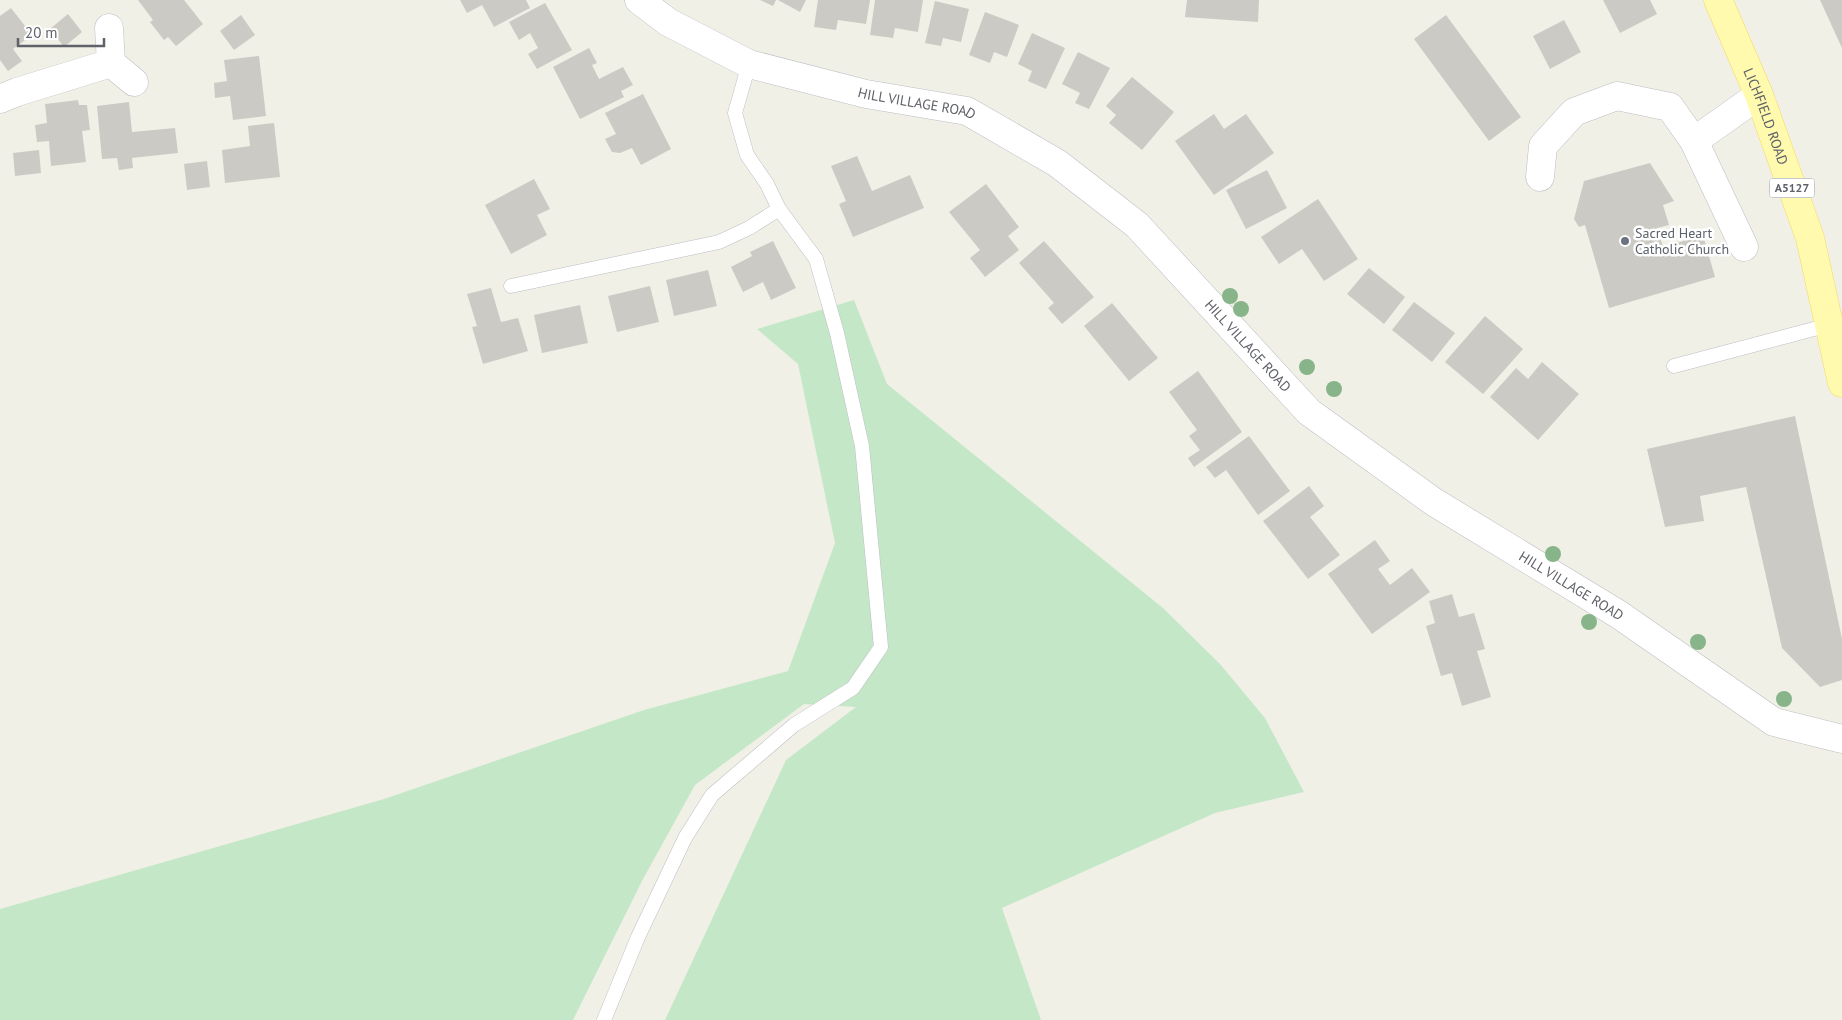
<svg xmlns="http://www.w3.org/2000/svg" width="1842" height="1020" font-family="'PT Sans',sans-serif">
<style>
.green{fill:#c4e8c7}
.building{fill:#cccac4}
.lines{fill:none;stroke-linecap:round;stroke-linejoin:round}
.service-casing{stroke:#bcbec3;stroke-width:15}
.minor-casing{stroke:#bcbec3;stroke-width:29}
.primary-casing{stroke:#f5d85d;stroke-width:29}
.service{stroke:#fff;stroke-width:14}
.minor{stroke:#fff;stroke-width:28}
.primary{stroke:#fffaae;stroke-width:28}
.tree{fill:#88b48a}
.worship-dot{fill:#6b7280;stroke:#fff;stroke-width:2}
.labels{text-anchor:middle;stroke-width:5;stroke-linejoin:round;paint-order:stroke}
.shield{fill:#fff;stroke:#8f9195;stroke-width:1}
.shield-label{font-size:12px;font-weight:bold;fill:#5f6268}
.street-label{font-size:14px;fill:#5f6268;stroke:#fff}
.worship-label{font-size:14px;fill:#5b616d;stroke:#fff;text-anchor:start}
</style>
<rect width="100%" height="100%" fill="#f1f0e7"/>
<!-- green -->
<path class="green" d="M 854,300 L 887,384 L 1163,608 L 1220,664 L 1265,718 L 1304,792 L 1215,813 L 1002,908 L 1041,1020 L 665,1020 L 786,760 L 856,707 L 804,704 L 695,785 L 642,881 L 573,1020 L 0,1020 L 0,909 L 384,799 L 644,710 L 788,671 L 835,543 L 798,364 L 757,329 Z"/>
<!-- building -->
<g class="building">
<path d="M 138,0 L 184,0 L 203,24 L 176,46 L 168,37 L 164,40 L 150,22 L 153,20 Z"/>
<path d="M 460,0 L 526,0 L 530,8 L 494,27 L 482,5 L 467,13 Z"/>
<path d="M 760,0 L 776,0 L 773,6 Z"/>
<path d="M 778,0 L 806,0 L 800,12 Z"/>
<path d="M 818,0 L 870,0 L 866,24 L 838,20 L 836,30 L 814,27 Z"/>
<path d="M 875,0 L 923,0 L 918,32 L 895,28 L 893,38 L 870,35 Z"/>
<path d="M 1187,0 L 1259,0 L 1258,22 L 1185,17 Z"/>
<path d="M 1603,0 L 1650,0 L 1657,14 L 1620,33 Z"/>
<path d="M 1820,0 L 1842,0 L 1842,48 Z"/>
<path d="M 935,1 L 969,9 L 961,42 L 943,38 L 941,46 L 925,43 Z"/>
<path d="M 545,3 L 572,50 L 537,69 L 528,54 L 538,48 L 530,33 L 519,40 L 509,22 Z"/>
<path d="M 11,8 L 32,35 L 13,49 L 22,61 L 8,71 L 0,60 L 0,16 Z"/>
<path d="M 985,12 L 1019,25 L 1007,57 L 994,52 L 990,63 L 969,55 Z"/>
<path d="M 68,14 L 82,32 L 64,47 L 50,29 Z"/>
<path d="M 241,15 L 255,35 L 234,50 L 220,31 Z"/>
<path d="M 1446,15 L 1521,117 L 1489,141 L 1414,39 Z"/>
<path d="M 1564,20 L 1581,52 L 1550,69 L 1533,36 Z"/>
<path d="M 1032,33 L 1065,48 L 1046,89 L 1028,81 L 1032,71 L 1018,64 Z"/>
<path d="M 589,48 L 597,63 L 592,65 L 599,79 L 623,67 L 633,85 L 621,91 L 624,97 L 580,119 L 553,67 Z"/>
<path d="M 1078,52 L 1110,68 L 1089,109 L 1075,103 L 1080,93 L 1062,84 Z"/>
<path d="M 259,56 L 266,116 L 233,120 L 230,96 L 215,98 L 214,83 L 227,81 L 224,60 Z"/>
<path d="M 1132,77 L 1174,112 L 1142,150 L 1109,123 L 1116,115 L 1106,106 Z"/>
<path d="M 643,94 L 671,149 L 641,165 L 632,148 L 620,153 L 612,152 L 605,139 L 616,134 L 605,113 Z"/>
<path d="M 78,100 L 79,105 L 87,105 L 90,130 L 82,131 L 86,162 L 51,166 L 49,141 L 37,142 L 35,125 L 47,123 L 45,104 Z"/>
<path d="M 129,102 L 132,132 L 175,128 L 178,153 L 132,158 L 133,168 L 119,170 L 117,158 L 102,159 L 97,106 Z"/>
<path d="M 1214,114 L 1224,129 L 1246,114 L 1274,153 L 1214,195 L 1175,141 Z"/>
<path d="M 274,123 L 280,177 L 225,183 L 222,150 L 250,146 L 248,126 Z"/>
<path d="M 39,150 L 41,173 L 15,176 L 13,153 Z"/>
<path d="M 857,156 L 872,191 L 910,175 L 924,208 L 853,237 L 839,204 L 846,201 L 831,166 Z"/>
<path d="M 207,161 L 210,187 L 187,190 L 184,164 Z"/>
<path d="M 1650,163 L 1674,201 L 1663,205 L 1669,225 L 1657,228 L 1663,247 L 1703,235 L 1715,277 L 1609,308 L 1585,225 L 1579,227 L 1574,219 L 1584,181 Z"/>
<path d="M 1267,170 L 1287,208 L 1246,229 L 1226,190 Z"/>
<path d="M 534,179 L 550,209 L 537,215 L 547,235 L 511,254 L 485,205 Z"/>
<path d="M 986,184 L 1019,227 L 1008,236 L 1019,250 L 985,277 L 970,258 L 980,250 L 949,212 Z"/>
<path d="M 1318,199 L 1358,259 L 1324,281 L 1302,249 L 1279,264 L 1261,237 Z"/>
<path d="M 773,241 L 796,288 L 771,300 L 763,282 L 743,292 L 731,267 L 752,256 L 750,252 Z"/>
<path d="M 1044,241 L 1094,297 L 1062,324 L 1048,308 L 1054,303 L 1019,263 Z"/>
<path d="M 1369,268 L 1405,297 L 1384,324 L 1347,294 Z"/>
<path d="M 708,270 L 717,306 L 674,316 L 666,280 Z"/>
<path d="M 650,286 L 659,322 L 617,332 L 608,296 Z"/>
<path d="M 491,288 L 501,322 L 518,318 L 528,351 L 483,364 L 472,327 L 477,326 L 467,294 Z"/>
<path d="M 1414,302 L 1455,333 L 1432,362 L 1392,330 Z"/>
<path d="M 1112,303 L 1158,358 L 1129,381 L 1084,326 Z"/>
<path d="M 580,305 L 588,343 L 542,353 L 534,315 Z"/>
<path d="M 1485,316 L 1523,349 L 1483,394 L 1445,362 Z"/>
<path d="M 1542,362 L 1579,394 L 1538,440 L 1490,397 L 1516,368 L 1528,379 Z"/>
<path d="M 1198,371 L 1242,432 L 1194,467 L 1188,458 L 1200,450 L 1189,436 L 1197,430 L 1169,392 Z"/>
<path d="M 1795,416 L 1842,639 L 1842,680 L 1820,687 L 1782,648 L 1746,487 L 1700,496 L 1704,521 L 1665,527 L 1647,449 Z"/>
<path d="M 1249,436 L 1290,491 L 1258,515 L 1226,470 L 1215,478 L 1206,467 Z"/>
<path d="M 1309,486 L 1324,506 L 1310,517 L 1340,555 L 1308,579 L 1263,521 Z"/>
<path d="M 1375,540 L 1390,561 L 1378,569 L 1390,585 L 1412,568 L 1430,592 L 1372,634 L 1328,574 Z"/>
<path d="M 1452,594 L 1459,617 L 1474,613 L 1485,649 L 1477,651 L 1491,697 L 1462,706 L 1452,673 L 1441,676 L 1426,626 L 1435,623 L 1429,601 Z"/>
</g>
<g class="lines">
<defs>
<g id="service">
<path d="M 511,286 L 719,242 L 749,228 L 779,209"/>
<path d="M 1674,366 L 1829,325"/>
<path d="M 604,1020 L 638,937 L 685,838 L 712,795 L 794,725 L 853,688 L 881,647 L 862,446 L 837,333 L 816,259 L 779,209 L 767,184 L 747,155 L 735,113 L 749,64"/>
</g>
<g id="minor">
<path id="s1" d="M 639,0 L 668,22 L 749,64 L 866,94 L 967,111 L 1057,163 L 1137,225 L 1309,412 L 1434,502 L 1618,614 L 1774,722 L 1842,739"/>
<path d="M 109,28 L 111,63 L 134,82"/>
<path d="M 0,99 L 17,92 L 111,63"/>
<path d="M 1694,141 L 1759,95"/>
<path d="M 1540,177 L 1543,146 L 1574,112 L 1617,96 L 1670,107 L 1694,141 L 1744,247"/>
</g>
<g id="primary">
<path id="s2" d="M 1718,0 L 1759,95 L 1810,238 L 1842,383"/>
</g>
</defs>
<!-- service casing -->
<use href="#service" class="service-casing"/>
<!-- minor casing -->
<use href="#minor" class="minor-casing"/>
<!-- primary casing -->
<use href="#primary" class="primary-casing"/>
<!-- service -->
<use href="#service" class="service"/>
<!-- minor -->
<use href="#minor" class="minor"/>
<!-- primary -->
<use href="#primary" class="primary"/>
</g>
<!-- trees -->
<g class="tree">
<circle cx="1230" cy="296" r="8"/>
<circle cx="1241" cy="309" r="8"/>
<circle cx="1307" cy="367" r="8"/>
<circle cx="1334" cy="389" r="8"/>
<circle cx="1553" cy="554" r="8"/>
<circle cx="1589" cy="622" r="8"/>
<circle cx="1698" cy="642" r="8"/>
<circle cx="1784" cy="699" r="8"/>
</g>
<!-- markers -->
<circle class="worship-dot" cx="1625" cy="241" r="5"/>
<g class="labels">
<!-- shield labels -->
<rect class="shield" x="1769.5" y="178.5" width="45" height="19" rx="4"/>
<g class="shield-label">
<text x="1792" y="192">A5127</text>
</g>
<!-- street labels -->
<g class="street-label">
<text dy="5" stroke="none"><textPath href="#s1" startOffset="300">HILL VILLAGE ROAD</textPath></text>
<text dy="5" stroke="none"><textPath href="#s2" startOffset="126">LICHFIELD ROAD</textPath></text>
<text dy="5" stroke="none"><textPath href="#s1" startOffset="720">HILL VILLAGE ROAD</textPath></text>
<text dy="5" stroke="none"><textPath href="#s1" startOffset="1125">HILL VILLAGE ROAD</textPath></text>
</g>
<!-- worship labels -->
<g class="worship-label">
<text x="1635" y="238">Sacred Heart<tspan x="1635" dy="16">Catholic Church</tspan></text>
</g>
</g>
<!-- scale -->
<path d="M18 38v8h86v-8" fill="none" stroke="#5f6268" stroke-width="2.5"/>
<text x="25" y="38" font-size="15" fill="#5f6268" stroke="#ffffff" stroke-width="4" paint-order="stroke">20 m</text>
</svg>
